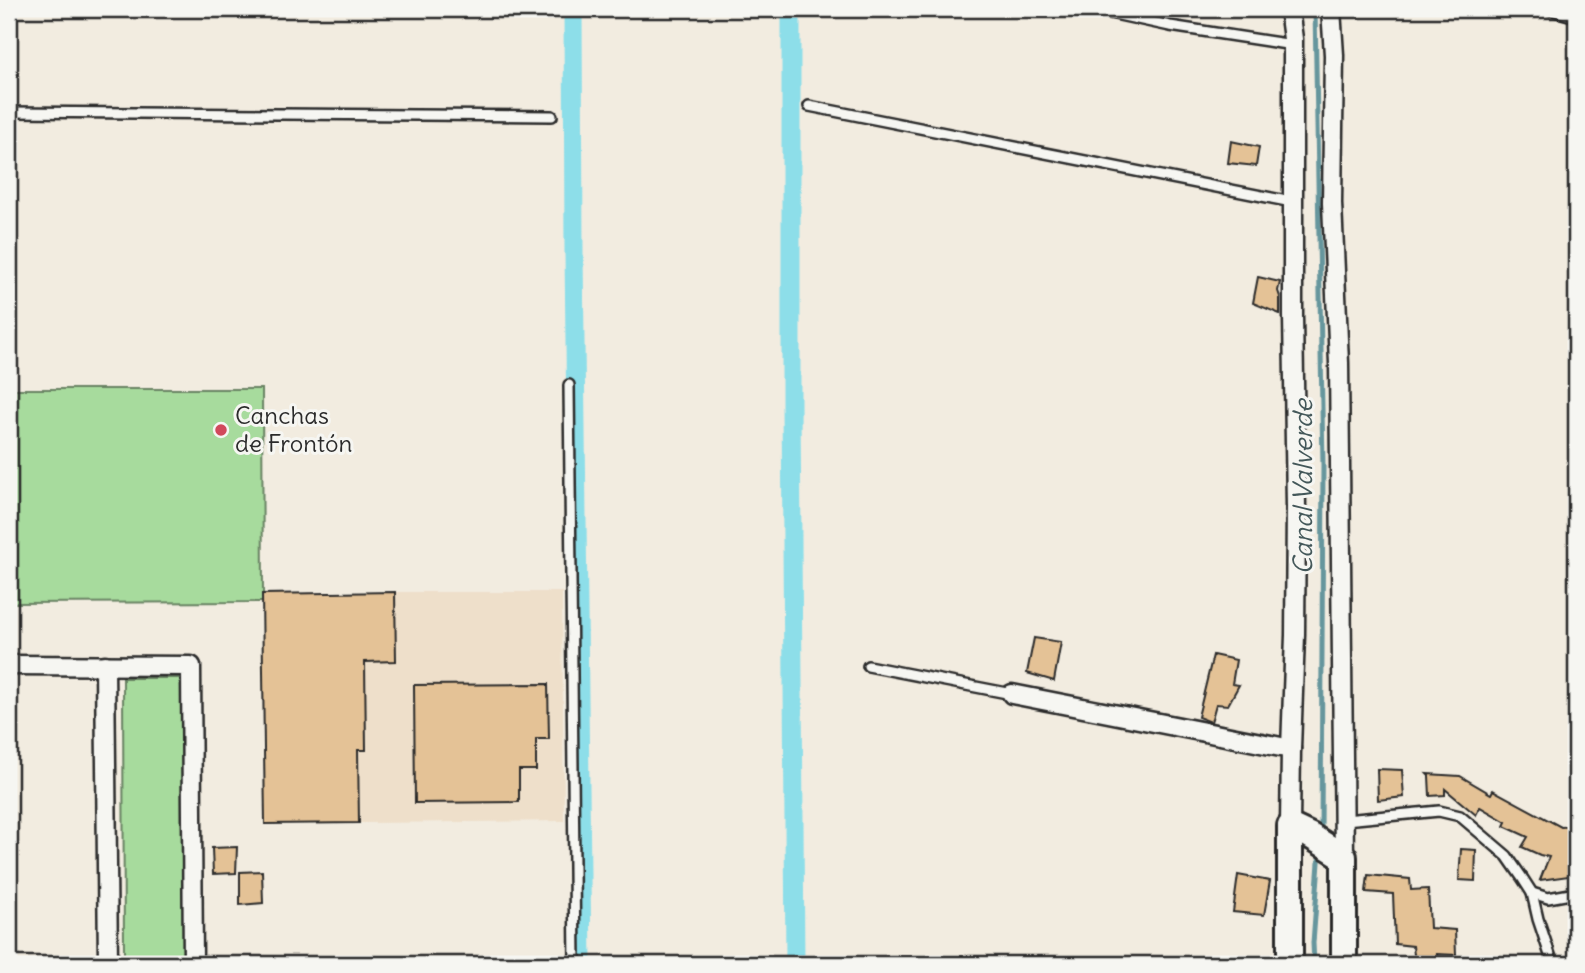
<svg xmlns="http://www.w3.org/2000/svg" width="1585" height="973" font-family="Delius,sans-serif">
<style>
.built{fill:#eedfca}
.green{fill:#a7db9d;stroke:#698364;stroke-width:2}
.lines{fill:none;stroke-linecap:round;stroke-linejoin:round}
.stream{stroke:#66969d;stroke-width:5}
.canal{stroke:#8ddee9;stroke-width:19}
.building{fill:#e4c296;stroke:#2b2b2b;stroke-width:2}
.lane-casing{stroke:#2b2b2b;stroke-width:14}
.street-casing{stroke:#2b2b2b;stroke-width:23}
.secondary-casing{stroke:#2b2b2b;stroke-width:30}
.lane{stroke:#f6f6f2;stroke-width:9}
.street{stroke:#f6f6f2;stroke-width:18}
.secondary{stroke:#f6f6f2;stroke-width:24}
.poi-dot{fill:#d1495b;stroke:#f6f6f2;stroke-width:2.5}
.labels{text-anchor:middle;stroke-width:6;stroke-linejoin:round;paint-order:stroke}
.poi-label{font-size:24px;fill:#2b2b2b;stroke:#f6f6f2;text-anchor:start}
.water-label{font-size:26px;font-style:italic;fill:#44585a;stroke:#f6f6f2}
</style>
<rect width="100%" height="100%" fill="#f2ece0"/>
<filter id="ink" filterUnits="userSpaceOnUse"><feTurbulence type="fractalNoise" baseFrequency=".0143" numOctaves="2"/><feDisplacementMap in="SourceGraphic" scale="14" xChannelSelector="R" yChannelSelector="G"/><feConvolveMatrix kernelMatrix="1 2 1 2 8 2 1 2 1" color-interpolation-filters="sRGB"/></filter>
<g filter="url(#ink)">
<!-- built -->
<path class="built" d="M 395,592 L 562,592 L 564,821 L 265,824 Z"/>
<!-- green -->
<g class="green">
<path d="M 9,389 L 262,389 L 263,602 L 9,603 Z"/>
<path d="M 123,678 L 183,678 L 183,960 L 124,960 Z"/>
</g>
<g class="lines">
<!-- stream -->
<g class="stream">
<path d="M 1315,9 L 1323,465 L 1321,835"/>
<path d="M 1314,964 L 1313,943 L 1320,849"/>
</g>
<!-- canal -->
<g class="canal">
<path d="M 573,9 L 574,252 L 582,964"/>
<path d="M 791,9 L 791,403 L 795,964"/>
</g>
</g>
<!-- building -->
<g class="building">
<path d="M 1231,141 L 1259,147 L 1256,166 L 1228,163 Z"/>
<path d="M 1258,277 L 1280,282 L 1278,291 L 1280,297 L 1280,314 L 1253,303 Z"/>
<path d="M 395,592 L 396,661 L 365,662 L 366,750 L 358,750 L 359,823 L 265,824 L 262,594 Z"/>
<path d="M 1034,638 L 1061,642 L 1054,681 L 1027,673 Z"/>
<path d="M 1213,655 L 1236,660 L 1232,684 L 1239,685 L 1228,705 L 1216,704 L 1211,722 L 1198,717 Z"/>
<path d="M 548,684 L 549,739 L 536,739 L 536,770 L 519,770 L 519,802 L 415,803 L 414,685 Z"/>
<path d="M 1377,769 L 1402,770 L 1404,797 L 1378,800 Z"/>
<path d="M 1427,774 L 1460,776 L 1491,794 L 1493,790 L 1561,827 L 1576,826 L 1576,875 L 1540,880 L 1549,857 L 1540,855 L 1522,847 L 1528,837 L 1504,826 L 1506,822 L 1480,807 L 1476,815 L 1445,789 L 1445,795 L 1430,796 L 1429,776 Z"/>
<path d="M 237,847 L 236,873 L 213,874 L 212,848 Z"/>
<path d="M 1461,849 L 1476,850 L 1475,881 L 1459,880 Z"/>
<path d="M 262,871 L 263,903 L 240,905 L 240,872 Z"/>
<path d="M 1238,875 L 1270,881 L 1264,915 L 1233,912 Z"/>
<path d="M 1368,875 L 1410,879 L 1411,890 L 1428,889 L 1430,928 L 1455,930 L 1456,955 L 1437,954 L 1438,964 L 1415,964 L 1413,946 L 1395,944 L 1393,894 L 1366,892 Z"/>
</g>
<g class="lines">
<defs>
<g id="lane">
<path d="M 1091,9 L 1170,26 L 1293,45"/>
<path d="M 1548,9 L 1576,17"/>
<path d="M 809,106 L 1292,202"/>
<path d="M 9,112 L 552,116"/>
<path d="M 569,385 L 575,964"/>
<path d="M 868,666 L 1012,694"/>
<path d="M 1345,820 L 1439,811 L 1460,816 L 1507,856 L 1523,879 L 1532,893 L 1538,919 L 1553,964"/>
<path d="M 1532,893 L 1548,898 L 1576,893"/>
</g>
<g id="street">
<path d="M 1289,9 L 1293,39 L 1293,316 L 1296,507 L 1295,635 L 1291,749 L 1290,826"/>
<path d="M 1331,9 L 1334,55 L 1332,203 L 1339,363 L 1344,857"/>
<path d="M 9,665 L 191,666 L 193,964"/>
<path d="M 105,665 L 108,964"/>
<path d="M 1012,694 L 1291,749"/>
</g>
<path id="secondary" d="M 1290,964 L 1290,826 L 1309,835 L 1344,857 L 1344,964"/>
</defs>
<!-- lane casing -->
<use href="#lane" class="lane-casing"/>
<!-- street casing -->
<use href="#street" class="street-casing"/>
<!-- secondary casing -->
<use href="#secondary" class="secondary-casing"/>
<!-- lane -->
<use href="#lane" class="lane"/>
<!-- street -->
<use href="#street" class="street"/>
<!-- secondary -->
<use href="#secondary" class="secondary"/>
</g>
</g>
<!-- markers -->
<circle class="poi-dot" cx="221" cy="430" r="7"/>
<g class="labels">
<!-- poi labels -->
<g class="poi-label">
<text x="235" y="424">Canchas<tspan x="235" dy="28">de Frontón</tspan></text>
</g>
<!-- water labels -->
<g class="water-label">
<text transform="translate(1303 487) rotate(-90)" y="9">Canal Valverde</text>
</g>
</g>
<!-- margin -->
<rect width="1585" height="973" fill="none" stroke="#f6f6f2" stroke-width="35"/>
<rect x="18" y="18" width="1550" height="938" fill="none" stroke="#2b2b2b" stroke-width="2.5" filter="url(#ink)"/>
</svg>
